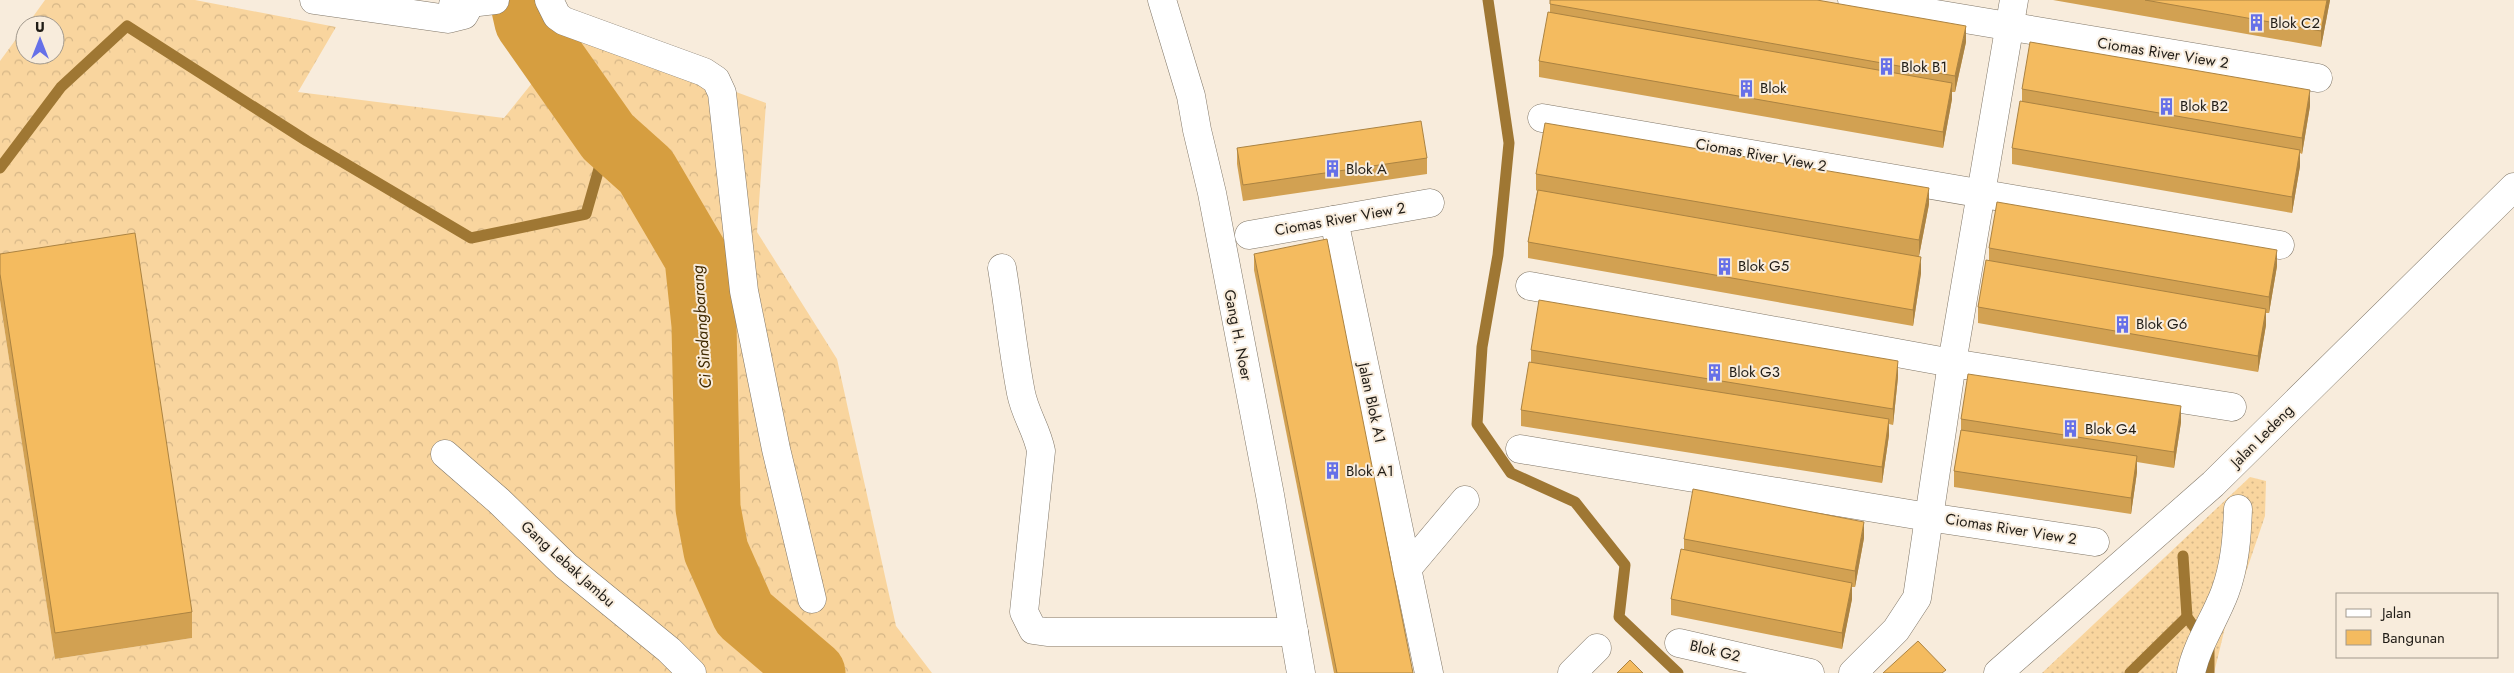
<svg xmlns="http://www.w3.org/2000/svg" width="2514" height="673" font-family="Jost,sans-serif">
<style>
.grass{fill:url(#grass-dots)}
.forest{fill:url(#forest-crowns)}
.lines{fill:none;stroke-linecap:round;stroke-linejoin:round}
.stream{stroke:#9f7733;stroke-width:11}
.river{stroke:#d69e40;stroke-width:65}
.street-casing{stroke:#817768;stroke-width:29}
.street{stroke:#fff;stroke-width:28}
.wall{fill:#d2a152}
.shaded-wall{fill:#ab8342}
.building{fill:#f4bb5f;stroke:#ab8342}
.labels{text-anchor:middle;stroke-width:4;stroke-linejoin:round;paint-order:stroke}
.poi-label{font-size:15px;fill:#201c16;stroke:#f8ecdc;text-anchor:start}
.street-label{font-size:15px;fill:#201c16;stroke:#f8ecdc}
.water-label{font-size:16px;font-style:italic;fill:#3f2900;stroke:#f8ecdc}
</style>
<defs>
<pattern id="grass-dots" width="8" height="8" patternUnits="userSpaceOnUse" patternTransform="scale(1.25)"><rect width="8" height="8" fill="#f9d59e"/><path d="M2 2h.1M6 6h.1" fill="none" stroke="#d5b687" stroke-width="1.8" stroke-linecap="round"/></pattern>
<pattern id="forest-crowns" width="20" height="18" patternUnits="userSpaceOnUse" patternTransform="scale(1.25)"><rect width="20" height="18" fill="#f9d59e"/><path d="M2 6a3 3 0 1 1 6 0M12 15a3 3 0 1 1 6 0" fill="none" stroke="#d5b687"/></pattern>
</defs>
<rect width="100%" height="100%" fill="#f8ecdc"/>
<!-- grass -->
<path class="grass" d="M 2250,477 L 2266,481 L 2265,516 L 2244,578 L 2228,615 L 2214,673 L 2042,673 Z"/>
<!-- forest -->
<path class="forest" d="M 45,0 L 195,0 L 336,27 L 298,92 L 504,118 L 573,32 L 766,103 L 757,232 L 837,359 L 896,626 L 932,673 L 0,673 L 0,300 L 55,659 L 192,638 L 0,280 L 0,61 L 25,27 L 25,55 L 55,55 L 55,25 L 27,25 Z"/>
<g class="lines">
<!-- stream -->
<g class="stream">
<path d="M 1488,0 L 1509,143 L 1498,255 L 1482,347 L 1477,424 L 1511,473 L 1575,502 L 1625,565 L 1619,617 L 1678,673"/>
<path d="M 0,168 L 61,87 L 127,26 L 307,141 L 471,238 L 586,214 L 608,137"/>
<path d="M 2183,556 L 2187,617 L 2209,648 L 2209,673"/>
<path d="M 2130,673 L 2187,617"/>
</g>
<!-- river -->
<path class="river" d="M 522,0 L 527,22 L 608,137 L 646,171 L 697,258 L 704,325 L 708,508 L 716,551 L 744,614 L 813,673"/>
<defs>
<g id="street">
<path d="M 314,0 L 448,19 L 464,15 L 469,6 L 469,0"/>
<path d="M 549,0 L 557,16 L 564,21 L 704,72 L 716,80 L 722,93 L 744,291 L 776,449 L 812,599"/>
<path d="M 1162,0 L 1191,96 L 1197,130 L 1212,193 L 1270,495 L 1301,673"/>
<path d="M 1852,0 L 2318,78"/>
<path d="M 453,5 L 495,0"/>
<path d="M 1542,118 L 2280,245"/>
<path d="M 1334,220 L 1429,673"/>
<path d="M 1249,235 L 1430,203"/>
<path d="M 1002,268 C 1009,310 1013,352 1021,393 C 1025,414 1037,430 1041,451 L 1024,612 L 1033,630 L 1047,632 L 1294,632"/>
<path d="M 1530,286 L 1952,363 L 2232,407"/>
<path d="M 1520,449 L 1928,517 L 2095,542"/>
<path d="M 445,454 L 499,501 L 566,566 L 669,650 L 692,673"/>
<path d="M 1406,570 L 1465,500"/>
<path d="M 1679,643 L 1810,673"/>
<path d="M 1572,673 L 1597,648"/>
<path d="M 1853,673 L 1896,630 L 1917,598 L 1952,363 L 2014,0"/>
<path d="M 1998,673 L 2213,484 L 2514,187"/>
<path d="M 2191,673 C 2197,644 2215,619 2225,592 C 2235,565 2237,537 2238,509"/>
</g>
</defs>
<!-- street casing -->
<use href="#street" class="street-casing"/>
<!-- street -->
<use href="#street" class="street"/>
</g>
<!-- wall -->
<g class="wall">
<path d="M 2053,0 L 2330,0 L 2321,47 Z"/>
<path d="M 1550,4 L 1966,42 L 1955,92 L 1952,92 L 1952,99 L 1943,148 L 1539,77 L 1539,61 L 1550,12 Z"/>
<path d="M 2022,89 L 2310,106 L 2302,154 L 2300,153 L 2300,166 L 2292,213 L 2012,164 L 2012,148 L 2022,101 Z"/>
<path d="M 1237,148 L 1427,158 L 1427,174 L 1243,201 L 1237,164 Z"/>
<path d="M 1536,174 L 1929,204 L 1919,256 L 1921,273 L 1913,326 L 1528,258 L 1528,242 L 1537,191 L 1536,190 Z"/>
<path d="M 1989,248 L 2277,266 L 2269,313 L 2266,313 L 2266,325 L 2258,372 L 1978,323 L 1978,307 L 1989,261 Z"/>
<path d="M 0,254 L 192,612 L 192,638 L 55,659 L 0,300 Z"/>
<path d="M 1254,254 L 1413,673 L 1334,673 L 1254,270 Z"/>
<path d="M 1531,350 L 1898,377 L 1893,425 L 1889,424 L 1889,435 L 1882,483 L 1521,426 L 1521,410 L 1531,363 Z"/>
<path d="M 1961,419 L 2181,422 L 2174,468 L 2137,462 L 2137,472 L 2131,514 L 1954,487 L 1954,471 L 1961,430 Z"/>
<path d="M 1864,538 L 1855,587 L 1852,587 L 1852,599 L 1842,649 L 1671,615 L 1671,599 L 1684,550 L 1684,539 Z"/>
</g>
<!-- shaded-wall -->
<g class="shaded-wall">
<path d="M 2327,0 L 2330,0 L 2321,47 L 2321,31 Z"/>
<path d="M 1966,26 L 1966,42 L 1955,92 L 1955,76 Z"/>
<path d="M 1952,83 L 1952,99 L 1943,148 L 1943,132 Z"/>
<path d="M 2310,90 L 2310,106 L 2302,154 L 2302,138 Z"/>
<path d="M 2300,150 L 2300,166 L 2292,213 L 2292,197 Z"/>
<path d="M 1929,188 L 1929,204 L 1919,256 L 1919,240 Z"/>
<path d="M 2277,250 L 2277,266 L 2269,313 L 2269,297 Z"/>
<path d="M 1921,257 L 1921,273 L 1913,326 L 1913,310 Z"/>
<path d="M 2266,309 L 2266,325 L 2258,372 L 2258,356 Z"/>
<path d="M 1898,361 L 1898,377 L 1893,425 L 1893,409 Z"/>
<path d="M 2181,406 L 2181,422 L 2174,468 L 2174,452 Z"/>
<path d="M 1889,419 L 1889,435 L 1882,483 L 1882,467 Z"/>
<path d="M 2137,456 L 2137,472 L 2131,514 L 2131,498 Z"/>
<path d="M 1864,522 L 1864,538 L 1855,587 L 1855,571 Z"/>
<path d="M 1852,583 L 1852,599 L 1842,649 L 1842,633 Z"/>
</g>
<!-- building -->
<g class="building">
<path d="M 1550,0 L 1817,0 L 1966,26 L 1955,76 L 1550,4 Z"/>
<path d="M 2145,0 L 2327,0 L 2321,31 Z"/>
<path d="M 1548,12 L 1952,83 L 1943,132 L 1539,61 Z"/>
<path d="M 2030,42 L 2310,90 L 2302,138 L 2022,89 Z"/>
<path d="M 2020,101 L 2300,150 L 2292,197 L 2012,148 Z"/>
<path d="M 1421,121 L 1427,158 L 1243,185 L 1237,148 Z"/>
<path d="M 1545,123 L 1929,188 L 1919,240 L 1536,174 Z"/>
<path d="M 1538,190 L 1921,257 L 1913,310 L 1528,242 Z"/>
<path d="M 1997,202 L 2277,250 L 2269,297 L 1989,248 Z"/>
<path d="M 135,233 L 192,612 L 55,633 L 0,274 L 0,254 Z"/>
<path d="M 1327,239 L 1413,673 L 1337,673 L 1254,254 Z"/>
<path d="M 1986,260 L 2266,309 L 2258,356 L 1978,307 Z"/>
<path d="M 1539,300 L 1898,361 L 1893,409 L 1531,350 Z"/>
<path d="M 1529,362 L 1889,419 L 1882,467 L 1521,410 Z"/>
<path d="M 1968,374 L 2181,406 L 2174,452 L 1961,419 Z"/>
<path d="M 1961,430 L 2137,456 L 2131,498 L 1954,471 Z"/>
<path d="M 1693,489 L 1864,522 L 1855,571 L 1684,539 Z"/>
<path d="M 1681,549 L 1852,583 L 1842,633 L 1671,599 Z"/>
<path d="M 1918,641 L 1946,670 L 1942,673 L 1883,673 Z"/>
<path d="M 1630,660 L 1643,673 L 1617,673 Z"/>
</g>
<!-- icons -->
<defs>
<symbol id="building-bare" viewBox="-9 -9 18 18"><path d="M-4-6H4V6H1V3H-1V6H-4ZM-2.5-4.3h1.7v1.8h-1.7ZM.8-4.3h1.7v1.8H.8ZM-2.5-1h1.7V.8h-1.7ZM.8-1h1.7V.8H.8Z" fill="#6670e8" stroke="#f8ecdc" stroke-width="2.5" paint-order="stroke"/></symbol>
</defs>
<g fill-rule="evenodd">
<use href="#building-bare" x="2244" y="10" width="25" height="25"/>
<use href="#building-bare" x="1874" y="54" width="25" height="25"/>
<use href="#building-bare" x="1734" y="76" width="25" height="25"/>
<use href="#building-bare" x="2154" y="94" width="25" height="25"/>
<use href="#building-bare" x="1320" y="156" width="25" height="25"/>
<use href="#building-bare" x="1712" y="254" width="25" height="25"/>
<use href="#building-bare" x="2110" y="312" width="25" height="25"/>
<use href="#building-bare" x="1702" y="360" width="25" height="25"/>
<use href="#building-bare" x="2058" y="416" width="25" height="25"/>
<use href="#building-bare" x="1320" y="458" width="25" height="25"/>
</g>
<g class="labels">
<!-- poi labels -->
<g class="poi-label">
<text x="2270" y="28">Blok C2</text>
<text x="1901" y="72">Blok B1</text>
<text x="1760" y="93">Blok</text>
<text x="2180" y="111">Blok B2</text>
<text x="1346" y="174">Blok A</text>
<text x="1738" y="271">Blok G5</text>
<text x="2136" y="329">Blok G6</text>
<text x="1729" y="377">Blok G3</text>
<text x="2085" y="434">Blok G4</text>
<text x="1346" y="476">Blok A1</text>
</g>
<!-- street labels -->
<g class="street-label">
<text transform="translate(2163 53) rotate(9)" y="5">Ciomas River View 2</text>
<text transform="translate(1761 155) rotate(10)" y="5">Ciomas River View 2</text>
<text transform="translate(1340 219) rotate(-10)" y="5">Ciomas River View 2</text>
<text transform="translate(1238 335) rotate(79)" y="5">Gang H. Noer</text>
<text transform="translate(1372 403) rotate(78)" y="5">Jalan Blok A1</text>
<text transform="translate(2262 436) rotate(-45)" y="5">Jalan Ledeng</text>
<text transform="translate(2011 529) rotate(9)" y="5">Ciomas River View 2</text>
<text transform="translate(568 564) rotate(42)" y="5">Gang Lebak Jambu</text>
<text transform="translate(1715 651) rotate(13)" y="5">Blok G2</text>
</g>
<!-- water labels -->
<g class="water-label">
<text transform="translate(701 327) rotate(-94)" y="6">Ci Sindangbarang</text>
</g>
</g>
<!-- legend -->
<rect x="2336" y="593" width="162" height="65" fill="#f8ecdc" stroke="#a2998d"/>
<rect x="2346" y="609" width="25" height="8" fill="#ffffff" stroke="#a2998d"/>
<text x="2382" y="618" font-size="15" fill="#201c16">Jalan</text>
<rect x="2346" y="630" width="25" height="15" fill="#f4bb5f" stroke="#a2998d"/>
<text x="2382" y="643" font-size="15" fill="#201c16">Bangunan</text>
<!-- north arrow -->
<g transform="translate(40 40)"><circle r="24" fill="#f8ecdc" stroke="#a2998d"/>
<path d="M0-4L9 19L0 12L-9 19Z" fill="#6670e8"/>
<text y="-8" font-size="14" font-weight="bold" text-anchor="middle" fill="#201c16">U</text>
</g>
</svg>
